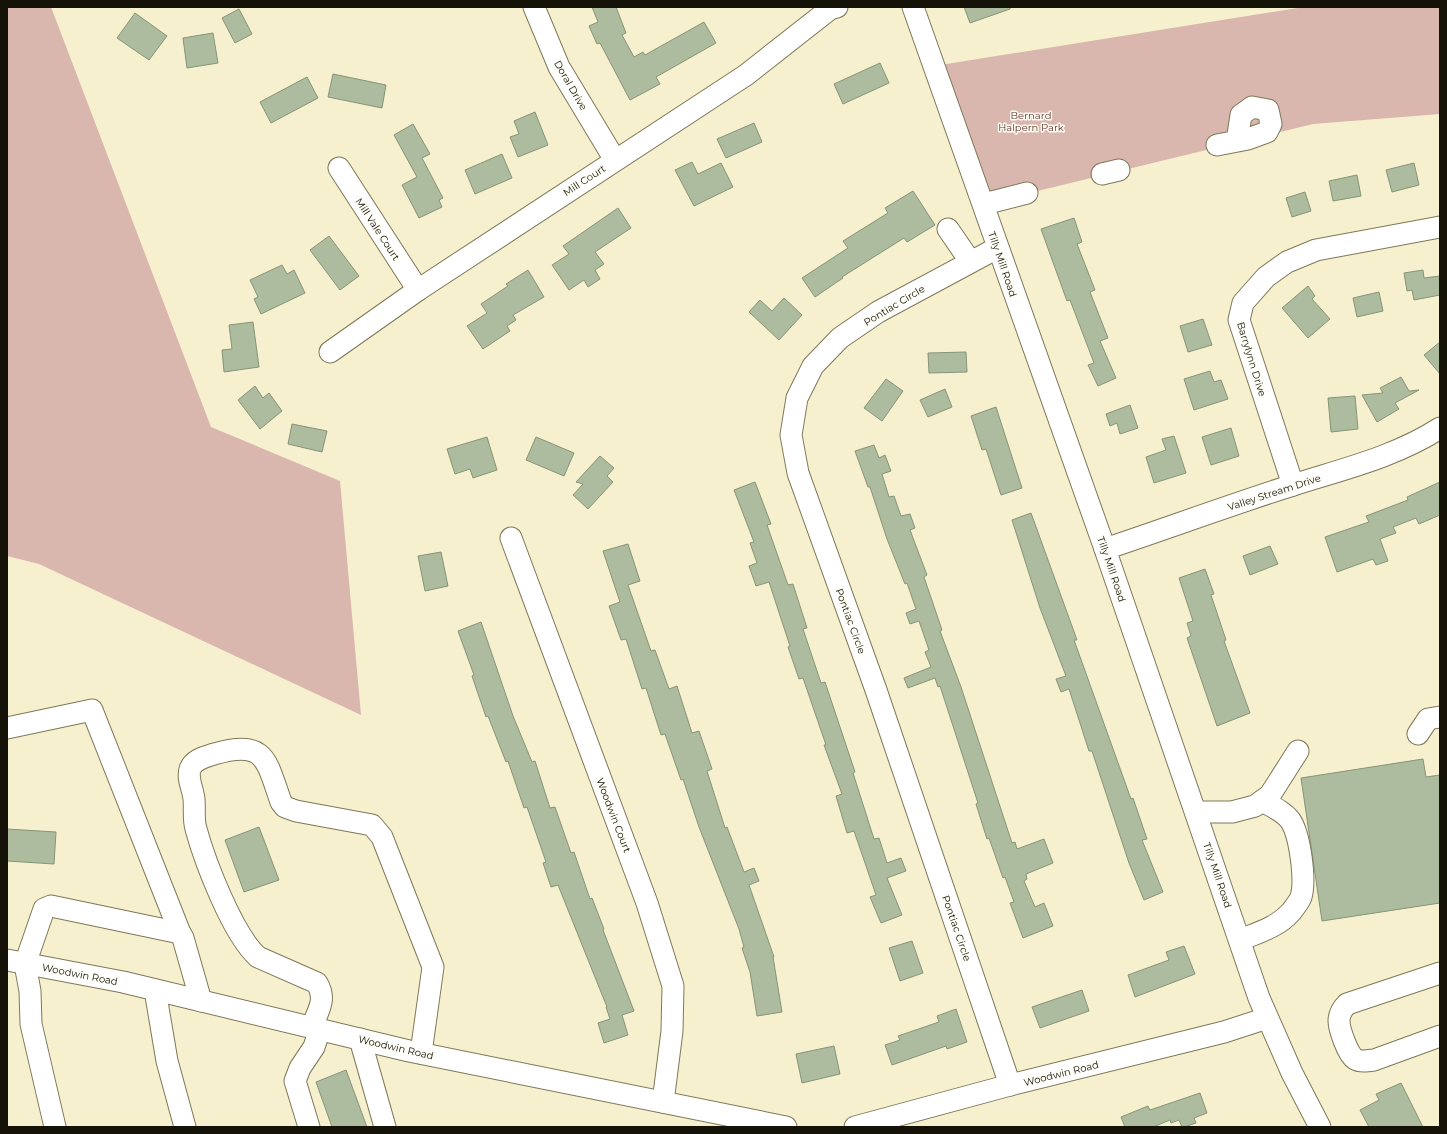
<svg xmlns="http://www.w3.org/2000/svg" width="1447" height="1134" font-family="Montserrat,sans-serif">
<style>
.green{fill:#d9b7ae}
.building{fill:#adbc9e;stroke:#869477}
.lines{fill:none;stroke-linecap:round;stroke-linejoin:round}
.minor-casing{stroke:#7e7859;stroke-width:23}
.minor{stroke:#fff;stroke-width:21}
.labels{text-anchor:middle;stroke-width:3;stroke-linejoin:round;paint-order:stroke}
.street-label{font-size:10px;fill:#151307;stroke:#fefdf6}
.park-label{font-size:10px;fill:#623124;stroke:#fefdf6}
</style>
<rect width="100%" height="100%" fill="#f7f0ce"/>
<!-- green -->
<g class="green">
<path d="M 7,7 L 51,7 L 211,427 L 340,481 L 361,715 L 39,564 L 7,556 Z"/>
<path d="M 1304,7 L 1440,7 L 1440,114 L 1313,124 L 984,204 L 934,66 Z"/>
</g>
<!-- building -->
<g class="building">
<path d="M 592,7 L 616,7 L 626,33 L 622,35 L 634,57 L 643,52 L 645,55 L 704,22 L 716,43 L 656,77 L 660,84 L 630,100 L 600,43 L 597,44 L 589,26 L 598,22 Z"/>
<path d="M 964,7 L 1010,7 L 1010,9 L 970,23 Z"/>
<path d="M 239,9 L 252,34 L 235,43 L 222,18 Z"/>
<path d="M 135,13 L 167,36 L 149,60 L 117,38 Z"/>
<path d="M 213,33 L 218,63 L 187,68 L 183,38 Z"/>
<path d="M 880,63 L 889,83 L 843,104 L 834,84 Z"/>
<path d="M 333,74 L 386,85 L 382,108 L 328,97 Z"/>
<path d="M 307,77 L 318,98 L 271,123 L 260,102 Z"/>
<path d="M 535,112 L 548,145 L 518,157 L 510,137 L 519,134 L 514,121 Z"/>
<path d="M 754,123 L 762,142 L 726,158 L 717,139 Z"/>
<path d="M 413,124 L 430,154 L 422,158 L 443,198 L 439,200 L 442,207 L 419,218 L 402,185 L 417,177 L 394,135 Z"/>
<path d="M 502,154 L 512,178 L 475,194 L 465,170 Z"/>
<path d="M 692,162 L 698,174 L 721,163 L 733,187 L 694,206 L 675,170 Z"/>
<path d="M 1414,163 L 1419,185 L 1392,192 L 1386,170 Z"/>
<path d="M 1357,175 L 1361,196 L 1333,201 L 1329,181 Z"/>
<path d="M 913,191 L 935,225 L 907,242 L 904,238 L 842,277 L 843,278 L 815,297 L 802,278 L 848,248 L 843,241 L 888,213 L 885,208 Z"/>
<path d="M 1305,192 L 1311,211 L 1292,217 L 1286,198 Z"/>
<path d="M 618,208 L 631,228 L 595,252 L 604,264 L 595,270 L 600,279 L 588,287 L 584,280 L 569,290 L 552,265 L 569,254 L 563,246 Z"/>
<path d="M 1074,218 L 1082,242 L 1077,244 L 1095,290 L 1090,292 L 1108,338 L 1100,341 L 1116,378 L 1098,386 L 1088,365 L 1094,363 L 1070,300 L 1067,301 L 1041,229 Z"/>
<path d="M 329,236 L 359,276 L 340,290 L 310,250 Z"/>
<path d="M 282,265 L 287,274 L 294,270 L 305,293 L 261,314 L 254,299 L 258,297 L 250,280 Z"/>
<path d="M 528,270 L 544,297 L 513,315 L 516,320 L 507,326 L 510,331 L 483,349 L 467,326 L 487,313 L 481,304 L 508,286 L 506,284 Z"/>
<path d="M 1423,270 L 1424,278 L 1440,276 L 1440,295 L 1414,300 L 1412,290 L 1407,291 L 1404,273 Z"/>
<path d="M 1308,286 L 1315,296 L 1312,299 L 1330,319 L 1308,338 L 1282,308 Z"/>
<path d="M 1379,292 L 1383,311 L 1357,317 L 1353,298 Z"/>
<path d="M 784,298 L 802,315 L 779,340 L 749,312 L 760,300 L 772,311 Z"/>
<path d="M 1203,319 L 1212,345 L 1188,352 L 1180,326 Z"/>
<path d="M 253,322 L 259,367 L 224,372 L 222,350 L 232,349 L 229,325 Z"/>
<path d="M 1440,342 L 1440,374 L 1424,355 Z"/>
<path d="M 966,352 L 967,372 L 929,373 L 928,353 Z"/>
<path d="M 1210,371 L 1214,382 L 1221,380 L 1228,399 L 1194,410 L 1184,379 Z"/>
<path d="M 1401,377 L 1409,391 L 1419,390 L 1395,403 L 1399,409 L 1377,422 L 1362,395 L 1383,393 L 1380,388 Z"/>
<path d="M 886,379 L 903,391 L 882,421 L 864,408 Z"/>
<path d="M 255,386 L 263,398 L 269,393 L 282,411 L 260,429 L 238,400 Z"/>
<path d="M 945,389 L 952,407 L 928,417 L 920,400 Z"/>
<path d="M 1355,396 L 1358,429 L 1331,432 L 1328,398 Z"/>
<path d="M 1130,405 L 1138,428 L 1120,434 L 1117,423 L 1110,426 L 1106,414 Z"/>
<path d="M 996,407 L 1022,488 L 1001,495 L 986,449 L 982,450 L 971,416 Z"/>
<path d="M 292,424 L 327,431 L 322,452 L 288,444 Z"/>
<path d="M 1231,428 L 1239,456 L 1211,465 L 1202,437 Z"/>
<path d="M 1174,436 L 1186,473 L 1154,483 L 1146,457 L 1166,450 L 1162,439 Z"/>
<path d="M 487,437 L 497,470 L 473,478 L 470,469 L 455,474 L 447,449 Z"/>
<path d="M 536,437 L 574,453 L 564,476 L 526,460 Z"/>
<path d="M 874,445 L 879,458 L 885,455 L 891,471 L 882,474 L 889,497 L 894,496 L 901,516 L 910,514 L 915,528 L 910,530 L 927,575 L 924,577 L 942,630 L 940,631 L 961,687 L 1012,843 L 1015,842 L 1017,849 L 1044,839 L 1053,863 L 1026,874 L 1027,879 L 1024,881 L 1035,907 L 1044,903 L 1053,926 L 1023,938 L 1010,903 L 1014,902 L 1005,877 L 1003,878 L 989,838 L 987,839 L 976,804 L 978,803 L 940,686 L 938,687 L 935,678 L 908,688 L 904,678 L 931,667 L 925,652 L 929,650 L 919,621 L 910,624 L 906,613 L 916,609 L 907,583 L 905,584 L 887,539 L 870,487 L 868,487 L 855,451 Z"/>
<path d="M 600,456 L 614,468 L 607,476 L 613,482 L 588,509 L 573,495 L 583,484 L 576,482 Z"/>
<path d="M 755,482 L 771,524 L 767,525 L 788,585 L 793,584 L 807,628 L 803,629 L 821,683 L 825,682 L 855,772 L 853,773 L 874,839 L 879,838 L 887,863 L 901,858 L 906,871 L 887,878 L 902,915 L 881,923 L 870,897 L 876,895 L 854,831 L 847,833 L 836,796 L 842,794 L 824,745 L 826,745 L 803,678 L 799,679 L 788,647 L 790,646 L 769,582 L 756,586 L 749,566 L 757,563 L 750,543 L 754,542 L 734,490 Z"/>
<path d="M 1440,482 L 1440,515 L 1419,524 L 1416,518 L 1393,527 L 1396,533 L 1380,539 L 1388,561 L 1376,565 L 1373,559 L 1337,572 L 1325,537 L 1369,522 L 1366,516 L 1408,500 L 1407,497 Z"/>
<path d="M 1031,513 L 1077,640 L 1074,640 L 1131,799 L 1133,798 L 1147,839 L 1142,840 L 1163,892 L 1144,900 L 1129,863 L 1092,751 L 1089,751 L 1069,689 L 1061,692 L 1056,679 L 1066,676 L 1040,608 L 1012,520 Z"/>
<path d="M 628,544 L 640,581 L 628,585 L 651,651 L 655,650 L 669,689 L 677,686 L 692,733 L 699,731 L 712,769 L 707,771 L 725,828 L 727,827 L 744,872 L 754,868 L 759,881 L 749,885 L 774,957 L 773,957 L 782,1012 L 757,1016 L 750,972 L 742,948 L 744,947 L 739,929 L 699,827 L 683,779 L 681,780 L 665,734 L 661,735 L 646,688 L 642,689 L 626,639 L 621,640 L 609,606 L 620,602 L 603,551 Z"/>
<path d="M 1270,546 L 1278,564 L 1250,575 L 1243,556 Z"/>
<path d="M 441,552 L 448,586 L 425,591 L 418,556 Z"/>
<path d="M 1205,569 L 1214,594 L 1211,595 L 1226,640 L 1224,641 L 1250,713 L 1217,726 L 1187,638 L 1191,636 L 1187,623 L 1193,621 L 1179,578 Z"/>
<path d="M 481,622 L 513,716 L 532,762 L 535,761 L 550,808 L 555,807 L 571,853 L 574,852 L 590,899 L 592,898 L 604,929 L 603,930 L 634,1011 L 622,1015 L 628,1035 L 604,1043 L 598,1023 L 610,1019 L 606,1007 L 607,1007 L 558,885 L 551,887 L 543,863 L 546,862 L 527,807 L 524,808 L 508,761 L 506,762 L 488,716 L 486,717 L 472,676 L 474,675 L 458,631 Z"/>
<path d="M 1423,759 L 1426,777 L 1440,775 L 1440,903 L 1322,921 L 1301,778 Z"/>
<path d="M 259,827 L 279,880 L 244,892 L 225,840 Z"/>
<path d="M 7,829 L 56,832 L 54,864 L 7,861 Z"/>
<path d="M 912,941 L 923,973 L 900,981 L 889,948 Z"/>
<path d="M 1184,946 L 1195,974 L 1135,997 L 1128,975 L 1169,960 L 1166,952 Z"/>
<path d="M 1082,990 L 1089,1011 L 1040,1028 L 1032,1007 Z"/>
<path d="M 956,1009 L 967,1042 L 947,1049 L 946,1046 L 892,1065 L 885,1045 L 900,1040 L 898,1036 L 939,1022 L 937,1016 Z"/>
<path d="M 834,1046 L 840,1074 L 802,1083 L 796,1054 Z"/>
<path d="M 346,1070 L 367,1127 L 332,1127 L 316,1082 Z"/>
<path d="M 1401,1083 L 1423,1127 L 1369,1127 L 1360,1110 L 1379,1100 L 1376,1094 Z"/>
<path d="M 1200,1093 L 1207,1113 L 1194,1118 L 1196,1123 L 1184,1127 L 1182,1127 L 1179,1120 L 1171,1123 L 1170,1120 L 1153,1127 L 1125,1127 L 1121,1117 L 1148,1106 L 1150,1110 Z"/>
</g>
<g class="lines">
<defs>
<g id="minor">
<path d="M 534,7 L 559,67 L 615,160"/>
<path d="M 913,7 L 1105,549 L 1259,998 L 1292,1073 L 1320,1127"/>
<path d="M 1217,145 L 1248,139 L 1267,132 L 1271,124 L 1268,110 L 1252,107 L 1241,115 L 1237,141"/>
<path d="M 339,168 L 418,290"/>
<path d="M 1102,174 L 1119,170"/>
<path d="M 984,204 L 1027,193"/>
<path d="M 948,229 L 970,261"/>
<path d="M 997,248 L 878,312 L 840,338 L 813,366 L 797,398 L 791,435 L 798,473 L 876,690 L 1010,1085"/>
<path d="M 330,352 L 418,290 L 746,75 L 830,9 L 837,7"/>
<path d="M 1293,485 L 1239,320 L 1243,303 L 1266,277 L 1287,262 L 1316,250 L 1440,227"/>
<path d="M 511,538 L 647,903 L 673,986 L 672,1031 L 663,1102"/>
<path d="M 1105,549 C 1168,528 1230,505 1293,485 C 1343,469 1395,457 1440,428"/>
<path d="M 7,728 L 92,710 L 180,933"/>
<path d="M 1418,734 L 1428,719 L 1440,717"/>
<path d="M 1196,812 L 1232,812 L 1255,806 L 1270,795 L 1298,751"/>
<path d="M 1240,940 C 1257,933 1278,927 1291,912 C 1294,908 1299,902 1301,897 C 1306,880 1300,834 1290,820 C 1283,811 1271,806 1262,801"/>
<path d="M 7,960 L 123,982 L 409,1051 L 786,1127"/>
<path d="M 1440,973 L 1347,1004 C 1342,1009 1339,1014 1339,1021 C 1339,1029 1348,1055 1355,1059 C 1360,1062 1367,1061 1374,1060 L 1440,1036"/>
<path d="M 155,990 L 167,1061 L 185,1127"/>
<path d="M 312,1027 C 318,1010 327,1000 317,983 L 258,957 C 233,935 205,862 196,829 C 193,819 195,809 194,799 C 193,789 187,779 190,769 C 194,759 205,757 214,754 C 266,739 266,760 281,802 L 285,807 L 296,811 L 372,825 L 382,837 L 433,967 L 421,1053"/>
<path d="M 360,1039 L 385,1127"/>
<path d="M 55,1127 L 31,1024 L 30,991 L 25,964 L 44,909 L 51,906 L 180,933 L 183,938 L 201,1001"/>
<path d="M 309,1127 L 295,1081 L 300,1068 L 314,1047 L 320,1029"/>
<path d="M 855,1127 L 1010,1085 L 1224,1032 L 1267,1018"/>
</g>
</defs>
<!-- minor casing -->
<use href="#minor" class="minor-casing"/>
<!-- minor -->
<use href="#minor" class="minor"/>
</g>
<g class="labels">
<!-- street labels -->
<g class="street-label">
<text transform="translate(571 85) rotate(60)" y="4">Doral Drive</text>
<text transform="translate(584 180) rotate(-33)" y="4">Mill Court</text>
<text transform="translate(378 229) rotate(57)" y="4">Mill Vale Court</text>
<text transform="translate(1003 264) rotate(71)" y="4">Tilly Mill Road</text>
<text transform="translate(894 305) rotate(-31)" y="4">Pontiac Circle</text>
<text transform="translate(1252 359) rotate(73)" y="4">Barrylynn Drive</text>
<text transform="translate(1274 492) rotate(-18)" y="4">Valley Stream Drive</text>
<text transform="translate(1112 569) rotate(71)" y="4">Tilly Mill Road</text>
<text transform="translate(851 621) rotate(70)" y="4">Pontiac Circle</text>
<text transform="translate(614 815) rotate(69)" y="4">Woodwin Court</text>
<text transform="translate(1218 875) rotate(71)" y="4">Tilly Mill Road</text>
<text transform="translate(957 928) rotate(71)" y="4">Pontiac Circle</text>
<text transform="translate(80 974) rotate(11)" y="4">Woodwin Road</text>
<text transform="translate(396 1047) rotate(13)" y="4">Woodwin Road</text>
<text transform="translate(1061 1073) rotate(-14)" y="4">Woodwin Road</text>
</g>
<!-- park labels -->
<g class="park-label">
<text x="1031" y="119">Bernard<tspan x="1031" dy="12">Halpern Park</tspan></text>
</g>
</g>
<!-- border -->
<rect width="1447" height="1134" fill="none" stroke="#151307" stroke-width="16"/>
</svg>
